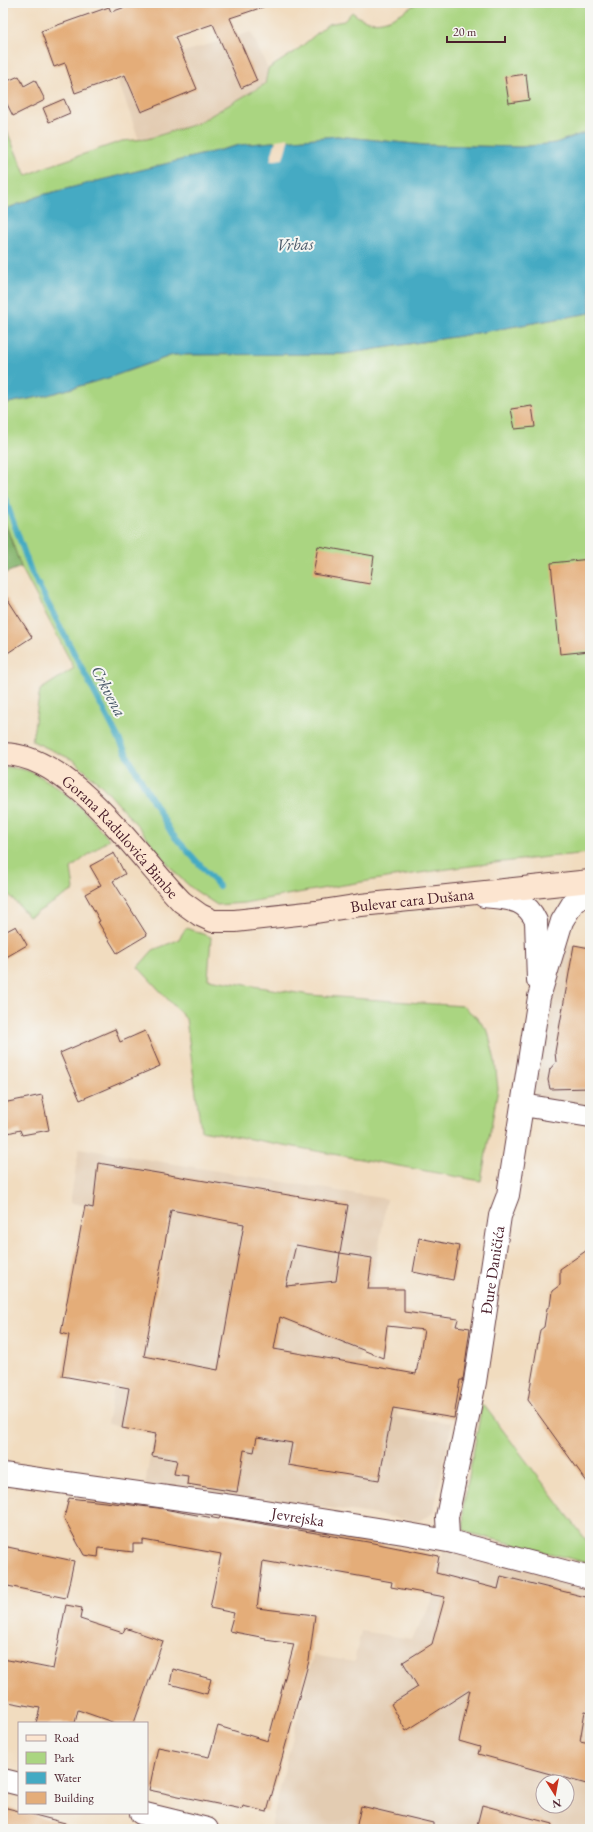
<svg xmlns="http://www.w3.org/2000/svg" width="593" height="1832" font-family="'EB Garamond',serif">
<style>
.built{fill:#e3ccb2;fill-rule:evenodd}
.green{fill:#aad581;stroke:#7a7a56}
.forest{fill:#87b66f;stroke:#686a4d}
.water{fill:#44aac3;stroke:#476477}
.pier{fill:#f1dcbf}
.lines{fill:none;stroke-linecap:round;stroke-linejoin:round}
.stream{stroke:#44aac3;stroke-width:6}
.building{fill:#e4ad79;fill-rule:evenodd}
.street-casing{stroke:#633b41;stroke-width:24}
.secondary-casing{stroke:#633b41;stroke-width:24}
.street{stroke:#fff;stroke-width:22}
.secondary{stroke:#fce5d0;stroke-width:22}
.labels{text-anchor:middle;stroke-width:4;stroke-linejoin:round;paint-order:stroke}
.street-label{font-size:16px;fill:#4a1f2b;stroke:#f6f6f2}
.water-label{font-size:17px;font-style:italic;fill:#485768;stroke:#f6f6f2}
</style>
<rect width="100%" height="100%" fill="#f6f6f2"/>
<filter id="ink" filterUnits="userSpaceOnUse"><feTurbulence type="fractalNoise" baseFrequency=".025" numOctaves="2"/><feDisplacementMap in="SourceGraphic" scale="8" xChannelSelector="R" yChannelSelector="G"/><feConvolveMatrix kernelMatrix="1 2 1 2 8 2 1 2 1" color-interpolation-filters="sRGB"/></filter>
<filter id="wash" filterUnits="userSpaceOnUse"><feTurbulence type="fractalNoise" baseFrequency=".012" numOctaves="4" result="noise"/><feDisplacementMap in="SourceGraphic" scale="16" xChannelSelector="R" yChannelSelector="G"/><feGaussianBlur stdDeviation="0.9" result="paint"/><feColorMatrix in="noise" values="0 0 0 0 0 0 0 0 0 0 0 0 0 0 0 0 0 1.4 0 .05"/><feComposite in="paint" operator="in"/></filter>
<g filter="url(#wash)">
<rect width="100%" height="100%" fill="#f1dcbf"/>
<!-- built -->
<g class="built">
<path d="M 251,32 L 268,69 L 265,84 L 196,124 L 147,139 L 139,140 L 118,80 L 180,53 Z"/>
<path d="M 560,943 L 590,948 L 590,1116 L 523,1105 Z"/>
<path d="M 79,1148 L 387,1199 L 359,1362 L 401,1370 L 397,1416 L 452,1423 L 434,1510 L 429,1516 L 418,1521 L 251,1496 L 249,1504 L 144,1491 L 154,1433 L 107,1424 L 122,1346 L 147,1350 L 171,1221 L 70,1203 Z"/>
<path d="M 444,1548 L 590,1587 L 590,1829 L 270,1829 L 313,1655 L 354,1662 L 361,1631 L 412,1639 L 431,1604 ZM 543,1782 L 567,1782 L 567,1806 L 543,1806 Z"/>
</g>
<!-- green -->
<g class="green">
<path d="M 417,3 L 584,3 L 590,15 L 590,131 L 555,143 L 521,147 L 424,145 L 337,136 L 240,145 L 42,195 L 3,210 L 3,122 L 26,176 L 43,168 L 122,141 L 147,139 L 196,124 L 265,84 L 268,69 L 296,51 L 328,24 L 344,21 L 352,12 C 375,32 396,17 417,3 Z"/>
<path d="M 590,313 L 590,853 C 474,863 358,881 244,903 L 217,905 L 193,889 L 176,874 L 137,825 L 103,787 L 73,760 L 32,741 L 40,690 L 74,668 L 21,567 L 3,517 L 3,404 L 44,396 L 108,378 L 173,355 L 344,354 L 460,336 Z"/>
<path d="M 7,767 C 15,768 24,769 31,772 C 63,786 87,814 109,839 L 71,868 L 74,890 L 29,917 L 3,888 L 3,768 Z"/>
<path d="M 186,928 L 211,937 L 208,979 L 310,995 L 463,1006 L 477,1018 L 488,1031 L 495,1061 L 498,1089 L 481,1181 L 201,1130 L 186,1019 L 138,967 L 153,950 L 178,940 Z"/>
<path d="M 483,1404 L 590,1545 L 588,1563 L 469,1533 L 464,1530 L 463,1509 L 482,1405 Z"/>
</g>
<!-- forest -->
<path class="forest" d="M 3,517 L 21,567 L 3,574 Z"/>
<!-- water -->
<path class="water" d="M 590,131 L 590,313 L 460,336 L 344,354 L 173,355 L 108,378 L 44,396 L 3,404 L 3,210 L 42,195 L 240,145 L 337,136 L 424,145 L 521,147 L 555,143 Z"/>
<!-- pier -->
<path class="pier" d="M 289,138 L 283,159 L 270,161 L 276,140 Z"/>
<g class="lines">
<!-- stream -->
<path class="stream" d="M 3,493 L 31,571 L 133,766 L 172,834 L 219,886"/>
</g>
<g id="blocks">
<!-- building -->
<g class="building">
<path d="M 137,3 L 266,3 L 266,6 L 230,18 L 257,81 L 241,88 L 213,24 L 175,37 L 197,89 L 141,112 L 125,75 L 75,93 L 65,63 L 54,67 L 41,31 L 109,7 L 111,12 Z"/>
<path d="M 526,74 L 529,100 L 509,103 L 505,77 Z"/>
<path d="M 19,76 L 24,86 L 35,80 L 45,100 L 13,116 L 3,96 L 3,83 Z"/>
<path d="M 64,99 L 70,113 L 49,122 L 43,108 Z"/>
<path d="M 532,406 L 535,427 L 515,429 L 511,409 Z"/>
<path d="M 318,546 L 374,556 L 370,584 L 313,574 Z"/>
<path d="M 590,559 L 590,651 L 560,654 L 551,563 Z"/>
<path d="M 3,592 L 32,637 L 3,656 Z"/>
<path d="M 114,853 L 125,874 L 113,881 L 147,935 L 117,953 L 98,922 L 100,921 L 85,894 L 101,885 L 90,866 Z"/>
<path d="M 16,926 L 27,945 L 3,959 L 3,933 Z"/>
<path d="M 574,945 L 590,948 L 590,1088 L 550,1089 L 548,1080 L 550,1069 L 556,1062 L 555,1052 Z"/>
<path d="M 115,1029 L 120,1042 L 145,1031 L 160,1066 L 80,1100 L 60,1053 Z"/>
<path d="M 42,1095 L 49,1130 L 22,1135 L 20,1130 L 8,1133 L 3,1103 Z"/>
<path d="M 98,1163 L 348,1205 L 340,1253 L 296,1245 L 286,1286 L 336,1281 L 340,1253 L 372,1258 L 368,1289 L 404,1289 L 404,1312 L 458,1319 L 456,1326 L 470,1328 L 463,1380 L 460,1380 L 454,1418 L 393,1408 L 379,1480 L 288,1465 L 292,1443 L 257,1437 L 254,1452 L 244,1450 L 237,1492 L 187,1484 L 188,1476 L 174,1474 L 177,1460 L 152,1456 L 156,1434 L 122,1428 L 129,1388 L 62,1376 L 69,1335 L 61,1333 L 85,1206 L 93,1208 ZM 171,1210 L 244,1224 L 218,1370 L 144,1356 ZM 280,1317 L 383,1358 L 387,1326 L 424,1330 L 416,1374 L 274,1349 Z"/>
<path d="M 419,1238 L 459,1246 L 453,1280 L 413,1272 Z"/>
<path d="M 590,1248 L 590,1486 L 528,1400 L 540,1330 L 544,1327 L 547,1308 L 550,1306 L 552,1291 L 560,1285 L 560,1269 Z"/>
<path d="M 69,1498 L 158,1508 L 219,1519 L 220,1517 L 229,1518 L 368,1542 L 439,1556 L 436,1573 L 498,1589 L 501,1576 L 590,1598 L 590,1712 L 585,1711 L 580,1741 L 590,1743 L 590,1785 L 478,1754 L 480,1747 L 459,1741 L 470,1690 L 406,1731 L 391,1704 L 418,1687 L 403,1662 L 432,1644 L 445,1597 L 391,1587 L 392,1582 L 280,1562 L 280,1564 L 263,1561 L 257,1608 L 315,1615 L 309,1661 L 267,1812 L 243,1806 L 242,1809 L 149,1790 L 158,1747 L 209,1757 L 218,1726 L 268,1741 L 294,1644 L 265,1640 L 266,1638 L 229,1631 L 234,1613 L 210,1608 L 221,1554 L 143,1540 L 143,1544 L 133,1544 L 133,1552 L 99,1548 L 98,1557 L 84,1555 L 64,1518 Z"/>
<path d="M 3,1546 L 74,1561 L 66,1598 L 3,1585 Z"/>
<path d="M 66,1605 L 82,1608 L 80,1619 L 123,1633 L 125,1628 L 163,1641 L 134,1723 L 115,1723 L 78,1710 L 75,1723 L 36,1723 L 40,1708 L 3,1701 L 3,1659 L 53,1669 Z"/>
<path d="M 173,1669 L 211,1679 L 207,1694 L 170,1684 Z"/>
<path d="M 482,1805 L 553,1824 L 552,1829 L 476,1829 Z"/>
<path d="M 361,1806 L 433,1823 L 433,1829 L 356,1829 Z"/>
<path d="M 3,1807 L 19,1811 L 19,1813 L 27,1813 L 65,1823 L 65,1829 L 3,1829 Z"/>
</g>
</g>
</g>
<g filter="url(#ink)">
<use href="#blocks" fill-opacity="0" stroke="#633b41" stroke-width="1"/>
<g class="lines">
<defs>
<g id="street">
<path d="M 484,896 C 507,899 525,897 536,921 L 538,980"/>
<path d="M 523,1105 L 590,1116"/>
<path id="s1" d="M 3,1474 L 238,1507 L 403,1533 L 453,1542 L 590,1578"/>
<path id="s2" d="M 453,1542 L 448,1536 L 447,1517 L 475,1382 L 500,1216 L 508,1195 L 539,997 L 562,921 L 573,903 L 590,889"/>
<path d="M 3,1780 L 19,1784"/>
<path d="M 141,1813 L 207,1829"/>
</g>
<g id="secondary">
<path id="s3" d="M 3,754 C 71,754 138,857 182,902 L 200,915 L 213,921 L 235,921 L 316,912 L 361,905 L 590,881"/>
</g>
</defs>
<!-- street casing -->
<use href="#street" class="street-casing"/>
<!-- secondary casing -->
<use href="#secondary" class="secondary-casing"/>
<!-- street -->
<use href="#street" class="street"/>
<!-- secondary -->
<use href="#secondary" class="secondary"/>
</g>
</g>
<g class="labels">
<!-- street labels -->
<g class="street-label">
<text dy="6" stroke="none"><textPath href="#s3" startOffset="148">Gorana Radulovića Bimbe</textPath></text>
<text dy="6" stroke="none"><textPath href="#s3" startOffset="475">Bulevar cara Dušana</textPath></text>
<text dy="6" stroke="none"><textPath href="#s2" startOffset="278">Đure Daničića</textPath></text>
<text dy="6" stroke="none"><textPath href="#s1" startOffset="298">Jevrejska</textPath></text>
</g>
<!-- water labels -->
<g class="water-label">
<text transform="translate(295 244) rotate(-2)" y="6">Vrbas</text>
<text transform="translate(109 691) rotate(62)" y="6">Crkvena</text>
</g>
</g>
<!-- margin -->
<rect width="593" height="1832" fill="none" stroke="#f6f6f2" stroke-width="16"/>
<!-- legend -->
<rect x="18" y="1722" width="130" height="92" fill="#f6f6f2" stroke="#b1a0a2"/>
<rect x="26" y="1735" width="20" height="6" fill="#fce5d0" stroke="#b1a0a2"/>
<text x="54" y="1742" font-size="12" fill="#4a1f2b">Road</text>
<rect x="26" y="1752" width="20" height="12" fill="#aad581" stroke="#b1a0a2"/>
<text x="54" y="1762" font-size="12" fill="#4a1f2b">Park</text>
<rect x="26" y="1772" width="20" height="12" fill="#44aac3" stroke="#b1a0a2"/>
<text x="54" y="1782" font-size="12" fill="#4a1f2b">Water</text>
<rect x="26" y="1792" width="20" height="12" fill="#e4ad79" stroke="#b1a0a2"/>
<text x="54" y="1802" font-size="12" fill="#4a1f2b">Building</text>
<!-- north arrow -->
<g transform="translate(555 1794) rotate(169)"><circle r="19" fill="#f6f6f2" stroke="#b1a0a2"/>
<path d="M0-3L7 15L0 10L-7 15Z" fill="#c8321e"/>
<text y="-6" font-size="11" font-weight="bold" text-anchor="middle" fill="#4a1f2b">N</text>
</g>
<!-- scale -->
<path d="M447 36v6h58v-6" fill="none" stroke="#4a1f2b" stroke-width="2"/>
<text x="453" y="36" font-size="12" fill="#4a1f2b" stroke="#f6f6f2" stroke-width="3" paint-order="stroke">20 m</text>
</svg>
